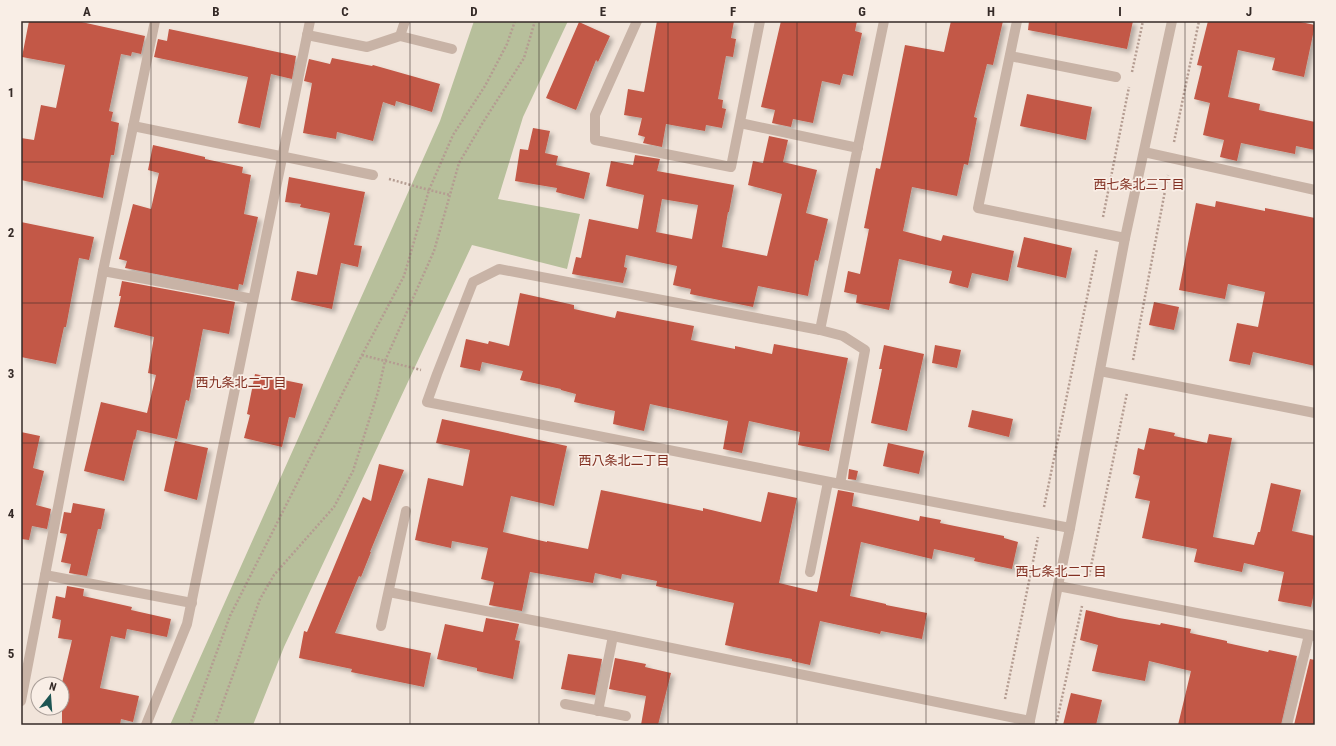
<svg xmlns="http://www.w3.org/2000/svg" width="1336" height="746" font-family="'Roboto Condensed','Noto Sans JP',sans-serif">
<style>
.green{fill:#b7bf9b}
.building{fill:#c35846;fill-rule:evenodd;filter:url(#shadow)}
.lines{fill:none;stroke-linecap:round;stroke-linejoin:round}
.path{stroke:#b49c91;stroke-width:2.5;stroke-dasharray:2 2;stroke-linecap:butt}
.minor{stroke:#c8b3a6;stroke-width:10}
.grid{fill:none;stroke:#352a27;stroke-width:1;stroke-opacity:0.55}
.labels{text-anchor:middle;stroke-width:3.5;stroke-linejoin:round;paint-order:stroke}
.neighbourhood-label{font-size:13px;fill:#823022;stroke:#f9eee6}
.neatline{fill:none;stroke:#352a27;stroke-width:1.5}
.grid-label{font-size:13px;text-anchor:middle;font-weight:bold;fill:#352a27}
</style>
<defs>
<filter id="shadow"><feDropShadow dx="3.5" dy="3.5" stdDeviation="2" flood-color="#0004"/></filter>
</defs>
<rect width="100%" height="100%" fill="#f1e4da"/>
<!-- green -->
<path class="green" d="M 474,21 L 568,21 L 523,117 L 498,199 L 580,214 L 567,269 L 472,245 L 284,647 L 253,725 L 170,725 L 440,121 Z"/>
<!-- building -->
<g class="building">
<path d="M 29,21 L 77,21 L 145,36 L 141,54 L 132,52 L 131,56 L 121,54 L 109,111 L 113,112 L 111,121 L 119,123 L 114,155 L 111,155 L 103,198 L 21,180 L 21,138 L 34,140 L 41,105 L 56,108 L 65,65 L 22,57 Z"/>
<path d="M 657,21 L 734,21 L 731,38 L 736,39 L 733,57 L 726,56 L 718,99 L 723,100 L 722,108 L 726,109 L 722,128 L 706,125 L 705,131 L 666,124 L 662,147 L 643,143 L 645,137 L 638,135 L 642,118 L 624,115 L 628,89 L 644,92 Z"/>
<path d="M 781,21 L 857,21 L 855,31 L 862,33 L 853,76 L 843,74 L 840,85 L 822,81 L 813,123 L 793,119 L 791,127 L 772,123 L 775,110 L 761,107 Z"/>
<path d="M 951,21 L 1003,21 L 993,65 L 987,64 L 974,117 L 977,118 L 968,165 L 964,164 L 957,196 L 912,187 L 903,231 L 941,241 L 943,235 L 1014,251 L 1008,281 L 972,273 L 968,288 L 949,283 L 952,271 L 899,259 L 889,310 L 856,303 L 857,295 L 844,292 L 848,271 L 860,274 L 869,229 L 864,228 L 876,168 L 880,169 L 905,45 L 944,52 Z"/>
<path d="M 1029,21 L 1133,21 L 1127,49 L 1028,30 Z"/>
<path d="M 1208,21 L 1296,21 L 1315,25 L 1304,77 L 1272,70 L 1275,58 L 1238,50 L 1228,97 L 1260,104 L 1259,110 L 1315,122 L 1315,150 L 1296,146 L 1295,154 L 1241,143 L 1237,161 L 1220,157 L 1224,140 L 1203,135 L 1210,103 L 1194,99 L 1202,66 L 1197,65 Z"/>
<path d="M 579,22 L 610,36 L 598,62 L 596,60 L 576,110 L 546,98 Z"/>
<path d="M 169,29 L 296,56 L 292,79 L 271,74 L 260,128 L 238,123 L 248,77 L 154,57 L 158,39 L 167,41 Z"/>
<path d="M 332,58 L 372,66 L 373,65 L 440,84 L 432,112 L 396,101 L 395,106 L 383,102 L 373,141 L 337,132 L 336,139 L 303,133 L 312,83 L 304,81 L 309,59 L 330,64 Z"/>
<path d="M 1027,94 L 1092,107 L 1086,140 L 1020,126 Z"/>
<path d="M 533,128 L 550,131 L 545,153 L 558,156 L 556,165 L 590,173 L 584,199 L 556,192 L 557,188 L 515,181 L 520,149 L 528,150 Z"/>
<path d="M 769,136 L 788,140 L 783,162 L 817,170 L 806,213 L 828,219 L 818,261 L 815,260 L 808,296 L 758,286 L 753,307 L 690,294 L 691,289 L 673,285 L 677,266 L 626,255 L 624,267 L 627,268 L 623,283 L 572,274 L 576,257 L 581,258 L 589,219 L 638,229 L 644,195 L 606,186 L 611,161 L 633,165 L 635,155 L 660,159 L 657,171 L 734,185 L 729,212 L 728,212 L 722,247 L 767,256 L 782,194 L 748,185 L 753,161 L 763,163 ZM 662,199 L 698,205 L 692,239 L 656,232 Z"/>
<path d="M 153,145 L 205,157 L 205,159 L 243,167 L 242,173 L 251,175 L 244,214 L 258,217 L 243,285 L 239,284 L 238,290 L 125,268 L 127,261 L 119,259 L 133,204 L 151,209 L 159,173 L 148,170 Z"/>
<path d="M 289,177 L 365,192 L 354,245 L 362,246 L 358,267 L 341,263 L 332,309 L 291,300 L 297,271 L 317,275 L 330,213 L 300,207 L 301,204 L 285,202 Z"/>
<path d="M 1216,201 L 1265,211 L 1265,208 L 1315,218 L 1315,366 L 1253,352 L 1250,365 L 1229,361 L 1237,323 L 1258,327 L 1265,292 L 1228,284 L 1225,299 L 1179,290 L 1196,203 L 1215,207 Z"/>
<path d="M 21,222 L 94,237 L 89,260 L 79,258 L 66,327 L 64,327 L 56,364 L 21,357 Z"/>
<path d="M 1024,237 L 1072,248 L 1066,278 L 1017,267 Z"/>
<path d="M 122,281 L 235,302 L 229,334 L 203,329 L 189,401 L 186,400 L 177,439 L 137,430 L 135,440 L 134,439 L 124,481 L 84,471 L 101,402 L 147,413 L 156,375 L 148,373 L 154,337 L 114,327 L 121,296 L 119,296 Z"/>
<path d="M 520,293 L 574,305 L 574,309 L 615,318 L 617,311 L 694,326 L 691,340 L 735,349 L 735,346 L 772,354 L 774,344 L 848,358 L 829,451 L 798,445 L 800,432 L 749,421 L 742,453 L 723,449 L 728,421 L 650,404 L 644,431 L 613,424 L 615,411 L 574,402 L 576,394 L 561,390 L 561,389 L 520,380 L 523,371 L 482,362 L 480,371 L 460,367 L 466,339 L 488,344 L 489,341 L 509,346 Z"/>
<path d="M 1154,302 L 1179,307 L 1174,330 L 1149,325 Z"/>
<path d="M 884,345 L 924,354 L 907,431 L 871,423 L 882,369 L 879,369 Z"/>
<path d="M 935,345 L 961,350 L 957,368 L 932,363 Z"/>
<path d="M 255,374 L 303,384 L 295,418 L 289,417 L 282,447 L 244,438 L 250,415 L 247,414 Z"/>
<path d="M 972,410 L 1013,419 L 1009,437 L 968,427 Z"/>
<path d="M 442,419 L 567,446 L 554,506 L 511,496 L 503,532 L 547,542 L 547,541 L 588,549 L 601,490 L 703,511 L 703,508 L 761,522 L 768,492 L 797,498 L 779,583 L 817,592 L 838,490 L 854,493 L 852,506 L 919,521 L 920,516 L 941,520 L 940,523 L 1004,536 L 1004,538 L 1018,542 L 1012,569 L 974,561 L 975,558 L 934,549 L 932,559 L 861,542 L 850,596 L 886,604 L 886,605 L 927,613 L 922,639 L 881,631 L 880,634 L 820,621 L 810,665 L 792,661 L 792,659 L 761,653 L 725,645 L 734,603 L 656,586 L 657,581 L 622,574 L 621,579 L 595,573 L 593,583 L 530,572 L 522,611 L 489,605 L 494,582 L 481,579 L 488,548 L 452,541 L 451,548 L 415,540 L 428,478 L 463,486 L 470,450 L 436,443 Z"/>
<path d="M 1149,428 L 1175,433 L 1174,436 L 1207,443 L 1209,434 L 1232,438 L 1213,537 L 1254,545 L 1258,532 L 1260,532 L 1271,483 L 1301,490 L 1292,531 L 1315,536 L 1315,589 L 1311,607 L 1278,601 L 1284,572 L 1244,563 L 1242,572 L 1194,562 L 1197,549 L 1142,538 L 1150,501 L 1135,498 L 1140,476 L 1133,474 L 1138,448 L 1144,450 Z"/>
<path d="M 21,432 L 40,436 L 33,468 L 44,471 L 36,505 L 51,509 L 47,529 L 32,526 L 29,540 L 21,539 Z"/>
<path d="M 175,441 L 208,448 L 197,500 L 164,491 Z"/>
<path d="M 888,443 L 924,451 L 919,474 L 883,466 Z"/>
<path d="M 379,464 L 404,470 L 370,552 L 371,552 L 361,577 L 359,576 L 335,633 L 431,653 L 424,687 L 351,672 L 352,669 L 299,658 L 304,631 L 307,632 L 363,497 L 371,501 Z"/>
<path d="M 849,469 L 858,471 L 856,480 L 848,479 Z"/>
<path d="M 73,503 L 105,509 L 101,529 L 98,529 L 87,576 L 69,573 L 71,564 L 61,562 L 67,534 L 60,533 L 64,512 L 71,513 Z"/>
<path d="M 67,586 L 84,589 L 83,596 L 132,607 L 131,610 L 171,619 L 167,637 L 127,629 L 125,639 L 111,636 L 100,688 L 139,696 L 133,722 L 121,719 L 120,725 L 62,725 L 62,683 L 72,640 L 58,638 L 61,620 L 52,618 L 56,596 L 65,598 Z"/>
<path d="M 1086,610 L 1119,618 L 1160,625 L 1161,623 L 1191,629 L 1190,633 L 1227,641 L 1227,643 L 1268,652 L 1269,650 L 1297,656 L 1281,725 L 1178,725 L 1191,671 L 1149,661 L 1145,681 L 1092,671 L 1098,645 L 1080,640 Z"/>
<path d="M 486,618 L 519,624 L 515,640 L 520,641 L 513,679 L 477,671 L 477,668 L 437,659 L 445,624 L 483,632 Z"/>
<path d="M 568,654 L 602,659 L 595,695 L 561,689 Z"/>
<path d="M 615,658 L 646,664 L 645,667 L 671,673 L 658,725 L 641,725 L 646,696 L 609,689 Z"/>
<path d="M 1310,659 L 1315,660 L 1315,725 L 1294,725 Z"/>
<path d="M 1071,693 L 1102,700 L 1096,725 L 1063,725 Z"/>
</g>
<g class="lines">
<!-- path -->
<g class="path">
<path d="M 1132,72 L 1143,21"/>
<path d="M 1174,142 L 1199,21"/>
<path d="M 389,179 L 429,190 L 450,195"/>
<path d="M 1103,217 L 1129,87"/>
<path d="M 362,355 L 421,370"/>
<path d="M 1133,360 L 1168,175"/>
<path d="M 1044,507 L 1097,249"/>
<path d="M 1089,576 L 1127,393"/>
<path d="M 1005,699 L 1038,537"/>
<path d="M 190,725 L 230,616 L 362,355 L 404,276 L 429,190 L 453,135 L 485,86 L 507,44 L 515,21"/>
<path d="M 215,725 L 260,599 L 274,575 L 334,507 L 353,471 L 378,392 L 385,361 L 434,251 L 459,163 L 482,124 L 524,58 L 535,21"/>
<path d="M 1056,725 L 1082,606"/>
</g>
<!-- minor -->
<g class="minor">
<path d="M 637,21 L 595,115 L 595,140 L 731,167 L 760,21"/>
<path d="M 1017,21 L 978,208 L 1125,238"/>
<path d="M 307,35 L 367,47 L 400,36 L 452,49"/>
<path d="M 400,36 L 405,21"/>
<path d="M 1010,56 L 1116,77"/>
<path d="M 740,123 L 858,148"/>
<path d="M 133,126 L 373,175"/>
<path d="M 1144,152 L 1315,190"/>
<path d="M 103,271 L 253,299"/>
<path d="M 820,330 L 884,21"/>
<path d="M 1100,371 L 1315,413"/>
<path d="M 840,484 L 865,350 L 843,336 L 820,330 L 499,269 L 473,282 L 437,374 L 427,402 L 840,484 L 1070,528"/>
<path d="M 810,572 L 828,482"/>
<path d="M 45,575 L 192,603"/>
<path d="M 1058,586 L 1315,636"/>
<path d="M 389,592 L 613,636 L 1030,721"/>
<path d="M 381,626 L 406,511"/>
<path d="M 21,701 L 103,271 L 155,21"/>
<path d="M 565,704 L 626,716"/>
<path d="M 598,711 L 613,636"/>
<path d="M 146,725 L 187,624 L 310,21"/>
<path d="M 1029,725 L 1070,528 L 1125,238 L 1172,21"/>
<path d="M 1287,725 L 1309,635"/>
</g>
</g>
<!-- grid -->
<path class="grid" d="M 151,21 L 151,725M 280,21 L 280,725M 410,21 L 410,725M 539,21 L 539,725M 668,21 L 668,725M 797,21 L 797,725M 926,21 L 926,725M 1056,21 L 1056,725M 1185,21 L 1185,725M 21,162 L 1315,162M 21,303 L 1315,303M 21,443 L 1315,443M 21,584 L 1315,584"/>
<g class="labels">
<!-- neighbourhood labels -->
<g class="neighbourhood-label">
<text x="1139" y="189">西七条北三丁目</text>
<text x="241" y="387">西九条北二丁目</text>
<text x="624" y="465">西八条北二丁目</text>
<text x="1061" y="576">西七条北二丁目</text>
</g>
</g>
<!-- border -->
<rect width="1336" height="746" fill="none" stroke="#f9eee6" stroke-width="44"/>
<!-- north arrow -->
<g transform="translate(50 696) rotate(17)"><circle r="19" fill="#f9eee6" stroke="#aba09a"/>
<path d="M0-3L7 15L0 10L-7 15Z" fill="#1e5553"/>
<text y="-6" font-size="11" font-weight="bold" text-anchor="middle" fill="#352a27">N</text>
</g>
<rect x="22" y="22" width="1292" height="702" class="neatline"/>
<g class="grid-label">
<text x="87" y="16">A</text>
<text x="216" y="16">B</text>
<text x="345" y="16">C</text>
<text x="474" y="16">D</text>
<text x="603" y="16">E</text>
<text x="733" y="16">F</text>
<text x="862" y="16">G</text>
<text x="991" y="16">H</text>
<text x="1120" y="16">I</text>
<text x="1249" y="16">J</text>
<text x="11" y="97">1</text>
<text x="11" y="237">2</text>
<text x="11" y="378">3</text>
<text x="11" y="518">4</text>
<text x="11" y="658">5</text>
</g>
</svg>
